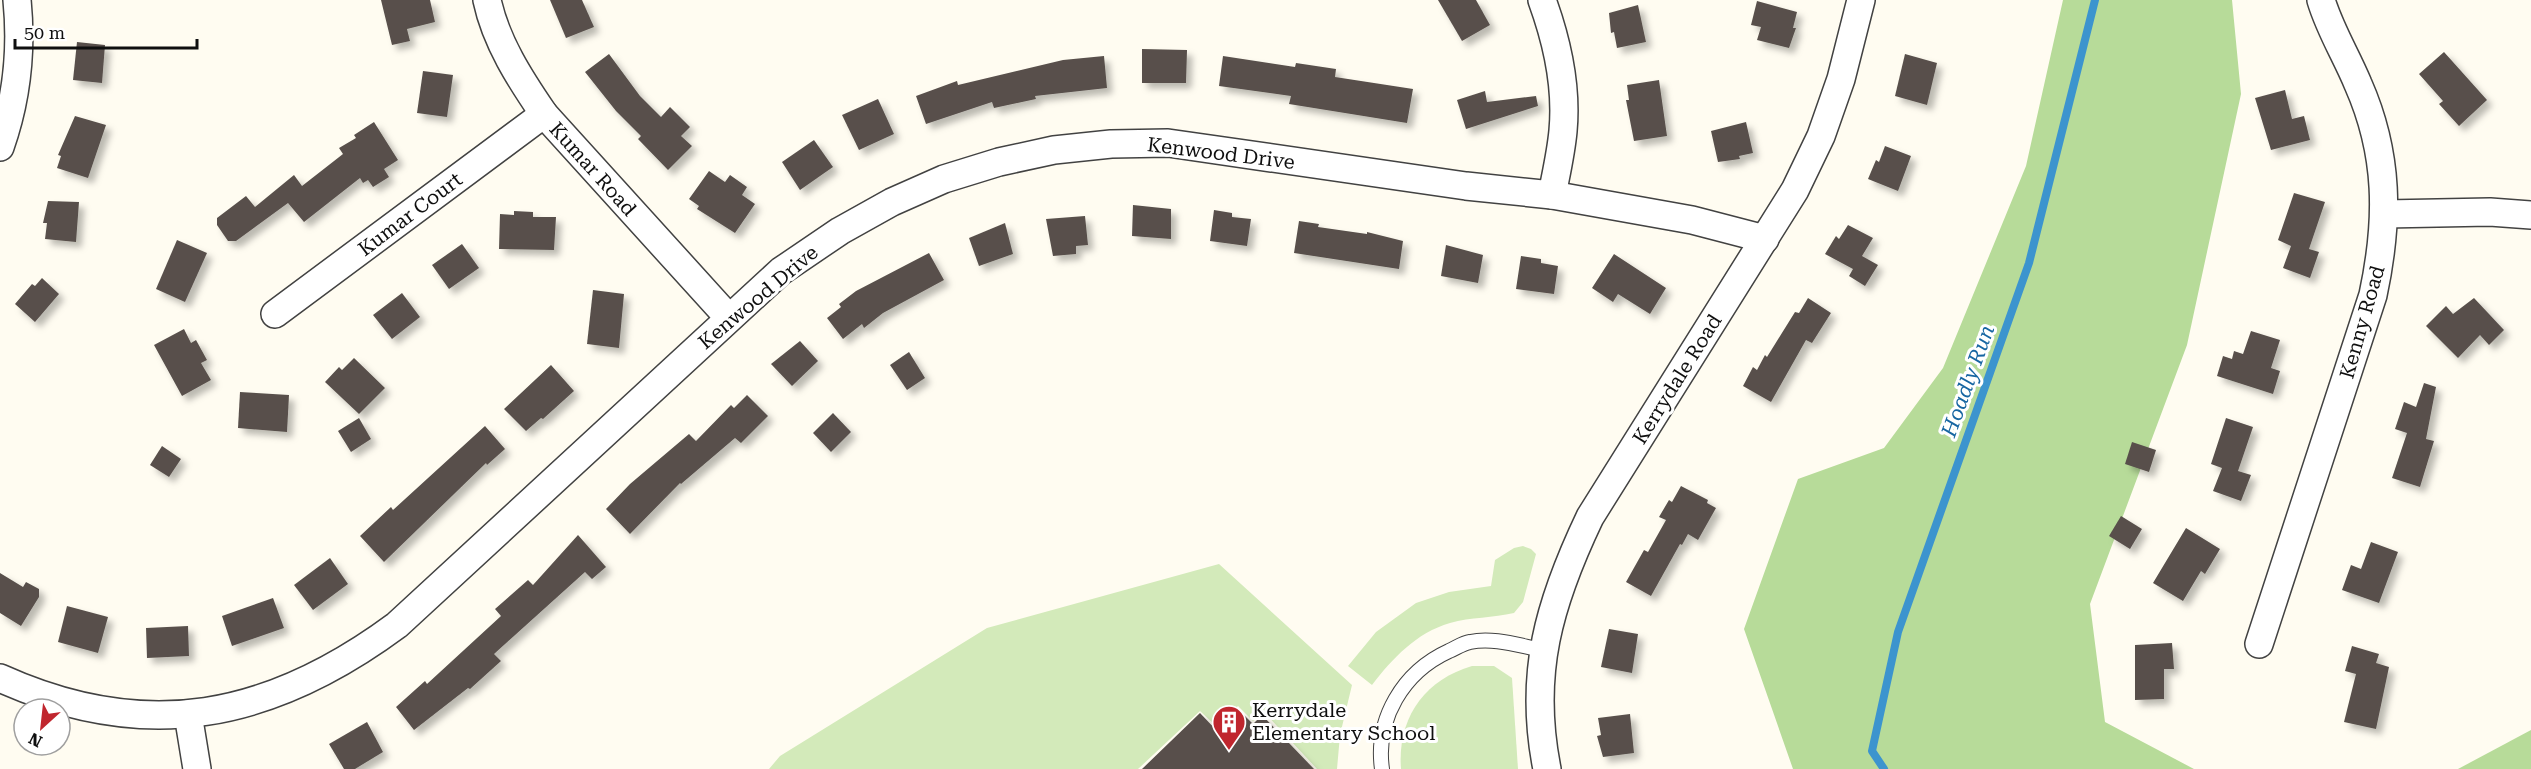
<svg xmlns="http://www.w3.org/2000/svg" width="2531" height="769" font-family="'Roboto Serif',serif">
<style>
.green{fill:#d3eaba}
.forest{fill:#b7db99}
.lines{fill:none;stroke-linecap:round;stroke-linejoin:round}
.stream{stroke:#3c94ce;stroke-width:8}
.building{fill:#58504b;filter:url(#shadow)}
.lane-casing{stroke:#424242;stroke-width:16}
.street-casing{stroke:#424242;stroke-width:30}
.lane{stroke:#fff;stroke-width:14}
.street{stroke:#fff;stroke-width:27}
.labels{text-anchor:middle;stroke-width:6;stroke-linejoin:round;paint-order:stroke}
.street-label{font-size:20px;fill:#0f0f0f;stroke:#fff}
.poi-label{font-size:20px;fill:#0f0f0f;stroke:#fff;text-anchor:start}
.water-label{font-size:21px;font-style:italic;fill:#1766a2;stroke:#fff}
</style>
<defs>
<filter id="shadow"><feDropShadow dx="5.5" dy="5.5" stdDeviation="3" flood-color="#0004"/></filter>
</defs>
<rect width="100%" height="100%" fill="#fffcf1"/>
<!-- green -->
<g class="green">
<path d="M 1523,546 L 1531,549 L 1536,554 L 1523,602 L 1514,613 C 1493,618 1471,617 1450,623 C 1416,633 1393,658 1372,685 L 1348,666 L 1376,632 L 1416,603 L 1449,592 L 1491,586 L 1495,560 L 1514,548 Z"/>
<path d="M 1219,564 L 1352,685 L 1340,735 L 1337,769 L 1317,769 L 1263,711 L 1253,721 L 1238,706 L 1217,727 L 1200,711 L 1138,769 L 769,769 L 780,756 L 987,628 Z"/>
<path d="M 1472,666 L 1494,666 L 1512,678 L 1518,769 L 1401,769 C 1397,719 1424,680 1472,666 Z"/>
</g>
<!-- forest -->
<g class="forest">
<path d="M 2063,0 L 2232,0 L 2241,94 L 2187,345 L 2090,604 L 2105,722 L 2194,769 L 1793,769 L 1744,629 L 1798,479 L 1884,448 L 1943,368 L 2026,166 Z"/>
<path d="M 2531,730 L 2531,769 L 2458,769 Z"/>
</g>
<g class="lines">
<!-- stream -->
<path class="stream" d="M 1884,769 L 1872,751 L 1898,632 L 2029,263 L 2095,0"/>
</g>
<!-- building -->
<g class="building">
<path d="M 381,0 L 430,0 L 435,22 L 407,29 L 410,41 L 392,45 Z"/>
<path d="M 550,0 L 582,0 L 594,27 L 566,38 Z"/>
<path d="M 1438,0 L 1476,0 L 1490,25 L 1462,41 Z"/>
<path d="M 1757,1 L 1797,12 L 1793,28 L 1796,28 L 1789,48 L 1757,40 L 1761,27 L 1751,25 Z"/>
<path d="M 1638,5 L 1646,42 L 1617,48 L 1614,32 L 1611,33 L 1609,13 Z"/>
<path d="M 77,42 L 105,45 L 102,83 L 73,80 Z"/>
<path d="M 1142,49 L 1187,50 L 1186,83 L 1142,83 Z"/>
<path d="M 2444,52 L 2487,100 L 2459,126 L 2439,104 L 2443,101 L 2419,74 Z"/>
<path d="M 609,54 L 640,96 L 661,117 L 670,107 L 690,127 L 681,136 L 692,146 L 668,170 L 638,139 L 641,136 L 616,111 L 585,72 Z"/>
<path d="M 1905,54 L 1937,63 L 1927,105 L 1895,96 Z"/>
<path d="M 1104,56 L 1107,88 L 1035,96 L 1036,99 L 994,108 L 992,102 L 926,124 L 916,96 L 957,81 L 958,85 L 1063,60 Z"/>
<path d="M 1223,56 L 1295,67 L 1296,63 L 1336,69 L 1335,77 L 1413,89 L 1407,123 L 1289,104 L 1291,96 L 1219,86 Z"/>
<path d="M 423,71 L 453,75 L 447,117 L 417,113 Z"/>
<path d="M 1659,80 L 1667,136 L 1634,141 L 1626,100 L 1629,100 L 1627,85 Z"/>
<path d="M 2285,90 L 2292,119 L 2304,116 L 2310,140 L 2271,150 L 2255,98 Z"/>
<path d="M 1485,91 L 1487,102 L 1536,96 L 1538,106 L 1466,129 L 1457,100 Z"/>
<path d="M 878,99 L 894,134 L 859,150 L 842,115 Z"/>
<path d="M 75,116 L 106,125 L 88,178 L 57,168 L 61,156 L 58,155 Z"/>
<path d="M 374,122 L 398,160 L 384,169 L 389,177 L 373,187 L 368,180 L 363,183 L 360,178 L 304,222 L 288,203 L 236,241 L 228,241 L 217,225 L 217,218 L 246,196 L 255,207 L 294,175 L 302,186 L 343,154 L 339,148 L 356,138 L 354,135 Z"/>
<path d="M 1746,122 L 1753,153 L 1739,156 L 1740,159 L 1718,162 L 1711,131 Z"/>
<path d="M 814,140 L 833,167 L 800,190 L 782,162 Z"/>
<path d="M 1885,146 L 1911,156 L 1898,191 L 1868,179 L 1876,160 L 1879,162 Z"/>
<path d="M 709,171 L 725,182 L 730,175 L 747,187 L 742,195 L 755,204 L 735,233 L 697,209 L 699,206 L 689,199 Z"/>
<path d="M 2294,193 L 2325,202 L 2309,249 L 2319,252 L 2310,278 L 2283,268 L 2291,246 L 2278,240 Z"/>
<path d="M 48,201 L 79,202 L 76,242 L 45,239 L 47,223 L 43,223 Z"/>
<path d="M 1133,205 L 1171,209 L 1171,239 L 1132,236 Z"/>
<path d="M 1214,210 L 1232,213 L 1232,217 L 1251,219 L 1247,246 L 1210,241 Z"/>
<path d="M 514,211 L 533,212 L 533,217 L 556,217 L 554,250 L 499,249 L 500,214 L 514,215 Z"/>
<path d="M 1085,216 L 1088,245 L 1076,246 L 1076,254 L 1053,256 L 1046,219 Z"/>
<path d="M 1299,221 L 1319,224 L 1318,227 L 1367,234 L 1367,232 L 1403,241 L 1399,269 L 1294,253 Z"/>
<path d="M 1005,223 L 1013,254 L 979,266 L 969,238 Z"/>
<path d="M 1848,225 L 1873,238 L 1862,256 L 1878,265 L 1865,286 L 1849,276 L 1853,269 L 1825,254 L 1836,236 L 1839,239 Z"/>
<path d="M 177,240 L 207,253 L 185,302 L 156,289 Z"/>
<path d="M 462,244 L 479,268 L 449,289 L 432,265 Z"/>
<path d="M 1446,245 L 1483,255 L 1478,283 L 1441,276 Z"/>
<path d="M 929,253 L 944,280 L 883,313 L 864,328 L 862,324 L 843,339 L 827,318 L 841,307 L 839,304 L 856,291 Z"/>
<path d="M 1614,254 L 1666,288 L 1650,314 L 1618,294 L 1613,302 L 1592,288 Z"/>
<path d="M 1521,256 L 1541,259 L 1541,263 L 1558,266 L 1554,294 L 1516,289 Z"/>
<path d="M 42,278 L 59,294 L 35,322 L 15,304 L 32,284 L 35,286 Z"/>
<path d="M 593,290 L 624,294 L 619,348 L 587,344 Z"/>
<path d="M 402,293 L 420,317 L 392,339 L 373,315 Z"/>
<path d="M 1808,298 L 1831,313 L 1812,343 L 1806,340 L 1771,402 L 1743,386 L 1753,367 L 1757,370 L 1765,355 L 1767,357 L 1795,312 L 1799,313 Z"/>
<path d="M 2474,298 L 2504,330 L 2489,345 L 2480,335 L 2458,358 L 2426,326 L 2446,306 L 2453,314 Z"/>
<path d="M 184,329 L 191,343 L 196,340 L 207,360 L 201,363 L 211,380 L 182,396 L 154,345 Z"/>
<path d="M 2251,331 L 2280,340 L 2271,368 L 2280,371 L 2273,394 L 2217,376 L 2223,356 L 2232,359 L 2234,351 L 2243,354 Z"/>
<path d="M 800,341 L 818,361 L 792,386 L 771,364 Z"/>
<path d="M 909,352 L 925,378 L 907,390 L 890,365 Z"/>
<path d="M 354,358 L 385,388 L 359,414 L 325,382 L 339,367 L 342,370 Z"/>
<path d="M 551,365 L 574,391 L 543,419 L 541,418 L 526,431 L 504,409 Z"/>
<path d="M 2424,383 L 2436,387 L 2426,439 L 2434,441 L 2420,487 L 2392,478 L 2407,433 L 2395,429 L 2404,402 L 2416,407 Z"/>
<path d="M 240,392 L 289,395 L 287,432 L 238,428 Z"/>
<path d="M 747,395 L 768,416 L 741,443 L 735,438 L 681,484 L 680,483 L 630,534 L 606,509 L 630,484 L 689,434 L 696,441 L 731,405 L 734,408 Z"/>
<path d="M 833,413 L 851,432 L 831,452 L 813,433 Z"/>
<path d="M 359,418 L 371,439 L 351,452 L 338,431 Z"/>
<path d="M 2226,418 L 2253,427 L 2238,471 L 2251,475 L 2241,501 L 2213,491 L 2222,468 L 2211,464 Z"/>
<path d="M 485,426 L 505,449 L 487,465 L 486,463 L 384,562 L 360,536 L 391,507 L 393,510 Z"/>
<path d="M 2132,442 L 2156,450 L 2149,472 L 2125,464 Z"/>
<path d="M 162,446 L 181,459 L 169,477 L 150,465 Z"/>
<path d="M 1681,486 L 1708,500 L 1707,503 L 1716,508 L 1698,540 L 1688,534 L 1682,545 L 1680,544 L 1651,596 L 1626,582 L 1644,550 L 1648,552 L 1666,520 L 1659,517 L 1669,500 L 1672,502 Z"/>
<path d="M 2121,516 L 2142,529 L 2130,549 L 2109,536 Z"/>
<path d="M 2186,528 L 2220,549 L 2205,574 L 2201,571 L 2183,601 L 2153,583 Z"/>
<path d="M 578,535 L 606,567 L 592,579 L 585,572 L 494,654 L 501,661 L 470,689 L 468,688 L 414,730 L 396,707 L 425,681 L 427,684 L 501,616 L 495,609 L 528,580 L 533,585 Z"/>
<path d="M 2371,542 L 2398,552 L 2379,603 L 2342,590 L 2351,565 L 2361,569 Z"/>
<path d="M 330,558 L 348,584 L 313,610 L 294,585 Z"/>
<path d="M 0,573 L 23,587 L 26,582 L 39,589 L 39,597 L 21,626 L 0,613 Z"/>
<path d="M 273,598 L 284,628 L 232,646 L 222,616 Z"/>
<path d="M 67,606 L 108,617 L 98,653 L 58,642 Z"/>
<path d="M 188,626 L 189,656 L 147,658 L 146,628 Z"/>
<path d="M 1609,629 L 1638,634 L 1632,673 L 1601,667 Z"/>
<path d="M 2172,643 L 2174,669 L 2164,669 L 2164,699 L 2135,700 L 2135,645 Z"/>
<path d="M 2352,646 L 2379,654 L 2376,663 L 2389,667 L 2376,729 L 2344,722 L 2356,674 L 2345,671 Z"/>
<path d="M 1240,711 L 1253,724 L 1262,715 L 1314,769 L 1142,769 L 1200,713 L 1218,732 Z"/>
<path d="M 1630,714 L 1634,753 L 1603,757 L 1597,736 L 1601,735 L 1598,718 Z"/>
<path d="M 367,722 L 383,752 L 355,769 L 344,769 L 329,744 Z"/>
</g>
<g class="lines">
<defs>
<path id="lane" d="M 1382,769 C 1375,719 1403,672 1449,651 C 1456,648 1463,643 1470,642 C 1494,637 1520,646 1543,650"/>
<g id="street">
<path d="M 487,0 C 496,42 520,79 544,114 L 729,318"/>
<path d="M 1542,0 C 1557,41 1567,88 1563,131 C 1561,153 1556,174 1552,195"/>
<path d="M 0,147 C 17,99 22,50 17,0"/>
<path d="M 2385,214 L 2490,212 L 2531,215"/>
<path d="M 275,314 L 544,114"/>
<path d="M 2259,644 L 2373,295 C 2389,220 2389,154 2358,84 C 2346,55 2330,30 2321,0"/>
<path d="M 0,678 C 146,744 270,719 397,625 L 781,271 L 840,231 L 892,202 L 944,179 L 999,162 L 1054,150 L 1111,144 L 1168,143 L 1466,186 L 1552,195 L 1692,220 L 1765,239"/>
<path d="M 188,714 L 197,769"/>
<path d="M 1547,769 C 1528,674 1549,603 1590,517 L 1795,190 L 1821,136 L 1841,79 L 1861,0"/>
</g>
</defs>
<!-- lane casing -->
<use href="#lane" class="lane-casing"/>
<!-- street casing -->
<use href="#street" class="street-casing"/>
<!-- lane -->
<use href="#lane" class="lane"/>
<!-- street -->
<use href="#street" class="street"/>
</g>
<!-- icons -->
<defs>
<symbol id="building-pin" viewBox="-11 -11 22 30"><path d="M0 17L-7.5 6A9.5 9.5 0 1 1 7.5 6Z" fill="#c0262e" stroke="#fff"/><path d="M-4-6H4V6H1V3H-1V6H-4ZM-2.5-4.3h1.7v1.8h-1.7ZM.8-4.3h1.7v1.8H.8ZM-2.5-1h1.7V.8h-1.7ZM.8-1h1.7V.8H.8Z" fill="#fff"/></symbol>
</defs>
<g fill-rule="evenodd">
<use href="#building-pin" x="1210" y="703" width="38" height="52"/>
</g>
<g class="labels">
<!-- street labels -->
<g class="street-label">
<text transform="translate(1221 153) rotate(7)" y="7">Kenwood Drive</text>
<text transform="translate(593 169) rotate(48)" y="7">Kumar Road</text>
<text transform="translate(410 214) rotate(-37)" y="7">Kumar Court</text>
<text transform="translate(758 297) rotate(-40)" y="7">Kenwood Drive</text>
<text transform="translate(2362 322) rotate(-74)" y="7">Kenny Road</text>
<text transform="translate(1677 379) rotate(-58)" y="7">Kerrydale Road</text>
</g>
<!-- poi labels -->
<g class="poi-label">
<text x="1252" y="717">Kerrydale<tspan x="1252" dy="23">Elementary School</tspan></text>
</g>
<!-- water labels -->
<g class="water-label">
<text transform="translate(1968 381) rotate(-70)" y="7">Hoadly Run</text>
</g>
</g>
<!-- north arrow -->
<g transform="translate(42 727) rotate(207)"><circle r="28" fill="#ffffff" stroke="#9f9f9f" stroke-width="1.5"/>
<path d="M0-4.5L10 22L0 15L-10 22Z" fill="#c0262e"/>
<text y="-9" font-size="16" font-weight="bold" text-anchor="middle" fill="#0f0f0f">N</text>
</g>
<!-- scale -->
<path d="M15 39v9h182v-9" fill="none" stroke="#0f0f0f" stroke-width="3"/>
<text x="24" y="39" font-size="18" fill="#0f0f0f" stroke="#ffffff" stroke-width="4.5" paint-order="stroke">50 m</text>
</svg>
